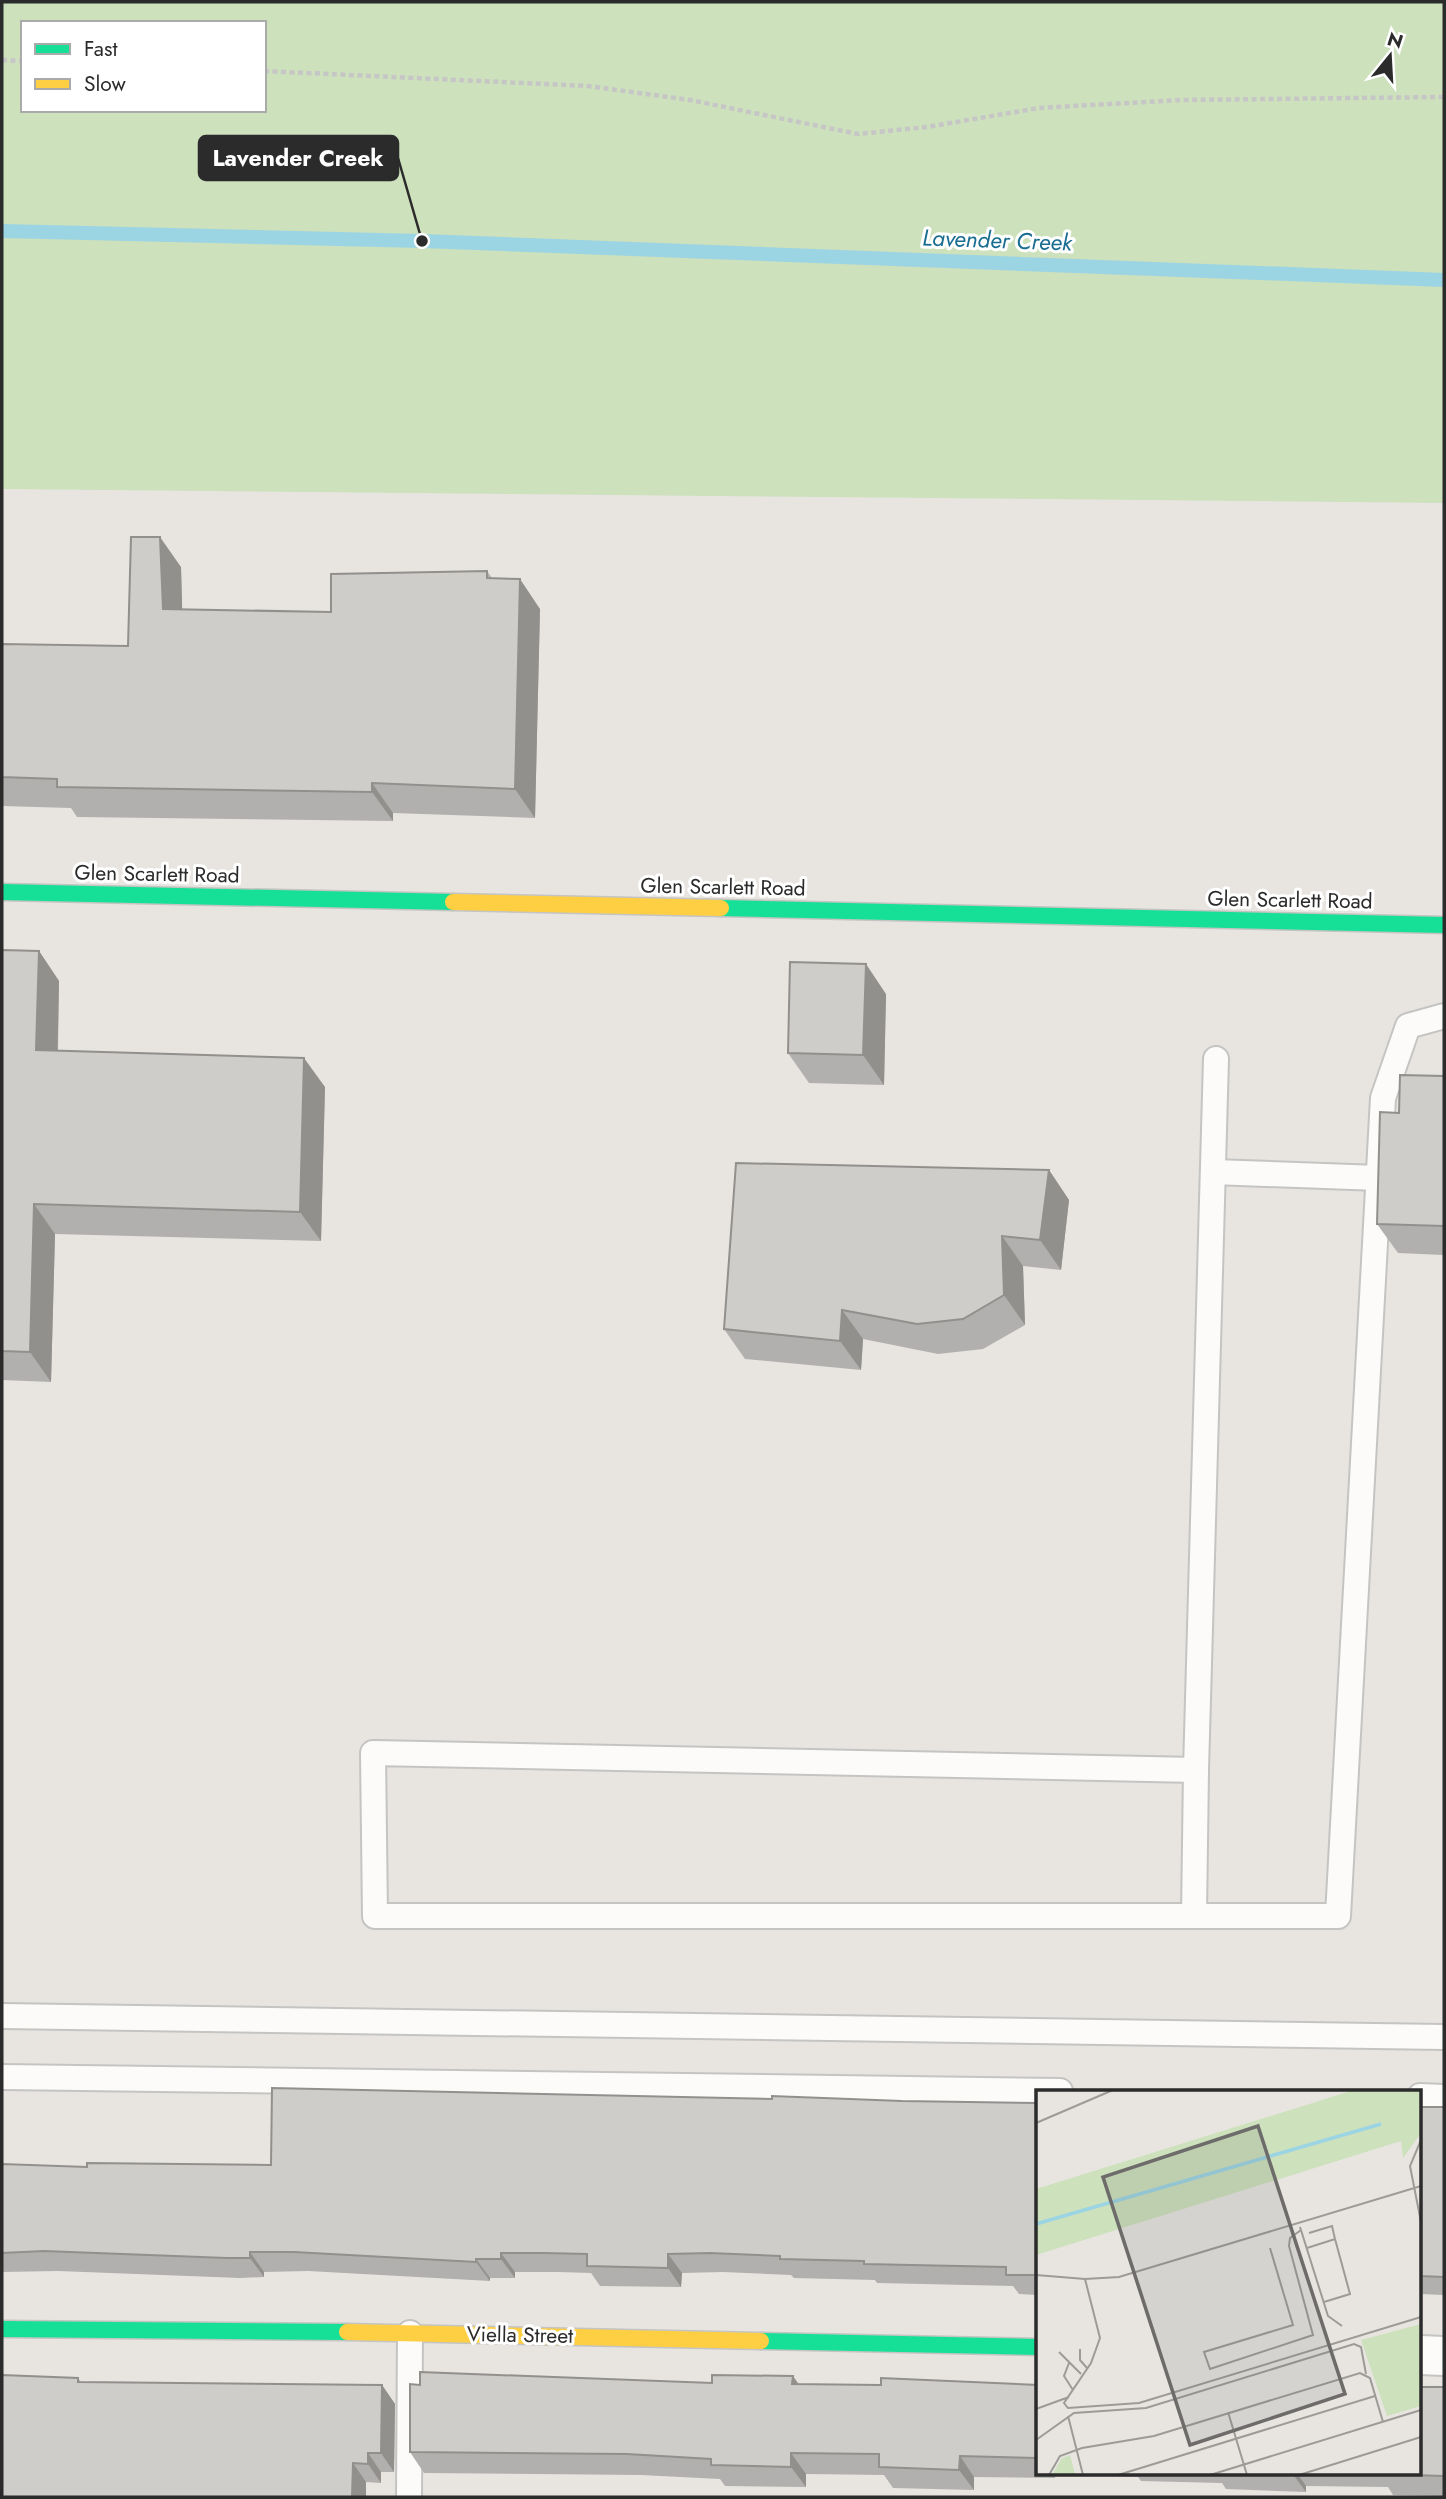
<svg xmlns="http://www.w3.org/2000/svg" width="1446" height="2499" font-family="Jost,sans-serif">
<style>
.green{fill:#cde1bd;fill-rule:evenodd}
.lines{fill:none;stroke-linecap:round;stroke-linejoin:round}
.stream{stroke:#9bd4e3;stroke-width:14}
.lane-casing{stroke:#c4c4c3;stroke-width:28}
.street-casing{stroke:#c4c4c3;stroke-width:42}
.fast-casing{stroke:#c4c4c3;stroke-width:19}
.slow-casing{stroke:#c4c4c3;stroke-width:19}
.path{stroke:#c6c6c6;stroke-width:4.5;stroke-dasharray:5 3.5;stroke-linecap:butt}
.lane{stroke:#fcfbfa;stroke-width:24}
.street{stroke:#fcfbfa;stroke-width:38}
.fast{stroke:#16e098;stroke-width:16}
.slow{stroke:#ffcf43;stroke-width:16}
.wall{fill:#b2b0ae}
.shaded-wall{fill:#91908d}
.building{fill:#cfcdca;stroke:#91908d;stroke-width:2}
.labels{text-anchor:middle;stroke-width:6;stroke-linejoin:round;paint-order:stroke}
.street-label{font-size:21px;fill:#2b2b2b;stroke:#fff}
.water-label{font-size:23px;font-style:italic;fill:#196d90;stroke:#fff}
.inset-river{fill:none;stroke:#9bd4e3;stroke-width:3.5}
.inset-road{fill:none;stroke:#9c9b98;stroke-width:2}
.view{fill:#6d6c6b;fill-opacity:0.15;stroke:#6d6c6b;stroke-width:3.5}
.inset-edge{fill:none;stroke:#2b2b2b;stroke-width:3.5}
.leader{fill:none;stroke:#2b2b2b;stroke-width:2.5}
.callout-dot{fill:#2b2b2b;stroke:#fff;stroke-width:2.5}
.callout{fill:#2b2b2b;stroke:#2b2b2b;stroke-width:2.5}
.callout-label{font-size:23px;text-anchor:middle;font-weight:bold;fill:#fff}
</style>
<rect width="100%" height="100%" fill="#e8e5e1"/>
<!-- green -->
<path class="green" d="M 2,2 L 1444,2 L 1444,503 L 2,489 ZM 23,23 L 264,23 L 264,110 L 23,110 Z"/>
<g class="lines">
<!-- stream -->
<path class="stream" d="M 2,231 L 422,241 L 1444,280"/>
<defs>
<g id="lane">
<path d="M 1216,1059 L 1196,1770 L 373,1753 L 375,1916 L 1338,1916 L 1383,1098 L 1408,1026 L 1444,1016"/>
<path d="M 1213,1172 L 1379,1178"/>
<path d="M 1194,1916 L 1196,1770"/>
<path d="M 2,2016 L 1444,2037"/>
<path d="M 2,2077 L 1060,2091"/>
<path d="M 1420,2096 L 1444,2097"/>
<path d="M 409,2497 L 410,2333"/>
</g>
<path id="street" d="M 1420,2355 L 1444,2356"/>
<g id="fast">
<path d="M 2,892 L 453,902"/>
<path d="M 721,908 L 1444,925"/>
<path d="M 2,2329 L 347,2332"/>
<path d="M 761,2341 L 1038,2347"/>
</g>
<g id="slow">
<path d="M 453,902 L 721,908"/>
<path d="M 347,2332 L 761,2341"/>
</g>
</defs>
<!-- lane casing -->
<use href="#lane" class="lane-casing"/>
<!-- street casing -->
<use href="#street" class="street-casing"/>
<!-- fast casing -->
<use href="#fast" class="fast-casing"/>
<!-- slow casing -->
<use href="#slow" class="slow-casing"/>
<!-- path -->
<g class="path">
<path d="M 2,60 L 23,61"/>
<path d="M 264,71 L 588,86 L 690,100 L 858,134 L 927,127 L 1039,108 L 1180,100 L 1444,97"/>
</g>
<!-- lane -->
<use href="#lane" class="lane"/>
<!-- street -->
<use href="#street" class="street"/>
<!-- fast -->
<use href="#fast" class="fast"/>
<!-- slow -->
<use href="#slow" class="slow"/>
</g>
<!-- wall -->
<g class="wall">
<path d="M 181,567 L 182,609 L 331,612 L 487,571 L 492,578 L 540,609 L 535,818 L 393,813 L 393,821 L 77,817 L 71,808 L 2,806 L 2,644 L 128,646 Z"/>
<path d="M 2,950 L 39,951 L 59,981 L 58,1051 L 325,1087 L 321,1241 L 55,1234 L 51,1382 L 2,1380 Z"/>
<path d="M 886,994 L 884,1085 L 809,1083 L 788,1053 Z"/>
<path d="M 1444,1076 L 1444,1255 L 1398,1253 L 1377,1224 L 1399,1113 Z"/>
<path d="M 1049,1170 L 1069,1200 L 1061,1270 L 1023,1266 L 1025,1325 L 983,1349 L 938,1354 L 863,1339 L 861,1370 L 745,1359 L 724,1329 Z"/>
<path d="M 772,2099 L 1038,2103 L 1038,2295 L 1019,2294 L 1013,2286 L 877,2283 L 875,2280 L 794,2278 L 791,2275 L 723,2272 L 682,2273 L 681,2287 L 600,2286 L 591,2273 L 558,2272 L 515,2272 L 515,2278 L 490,2278 L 490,2281 L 308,2271 L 264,2272 L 264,2277 L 240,2278 L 58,2271 L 2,2272 L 2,2164 L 87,2167 L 271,2165 Z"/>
<path d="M 1420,2107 L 1444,2107 L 1444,2295 L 1420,2294 Z"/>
<path d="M 78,2378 L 81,2382 L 382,2385 L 395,2404 L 394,2472 L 381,2472 L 381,2483 L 366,2482 L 2,2497 Z"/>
<path d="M 712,2383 L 881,2385 L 1038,2385 L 1038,2473 L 1420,2473 L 1444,2387 L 1444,2496 L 1393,2495 L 1388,2487 L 1306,2486 L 1306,2492 L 1226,2489 L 1222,2483 L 1141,2481 L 1138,2477 L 1055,2474 L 1055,2478 L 974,2477 L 974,2490 L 893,2488 L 884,2475 L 806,2474 L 806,2487 L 725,2486 L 720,2479 L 641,2475 L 424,2473 L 410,2452 Z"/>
</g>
<!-- shaded-wall -->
<g class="shaded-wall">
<path d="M 160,537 L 181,567 L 183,638 L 163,609 Z"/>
<path d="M 520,579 L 540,609 L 535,818 L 515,789 Z"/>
<path d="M 372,783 L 393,813 L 393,821 L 372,792 Z"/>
<path d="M 39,951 L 59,981 L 57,1080 L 36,1050 Z"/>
<path d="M 866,964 L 886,994 L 884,1085 L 863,1055 Z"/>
<path d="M 304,1058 L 325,1087 L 321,1241 L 300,1212 Z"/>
<path d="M 1049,1170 L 1069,1200 L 1061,1270 L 1040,1240 Z"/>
<path d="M 34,1204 L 55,1234 L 51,1382 L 30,1352 Z"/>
<path d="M 1002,1236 L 1023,1266 L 1025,1325 L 1004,1295 Z"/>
<path d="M 842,1310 L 863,1339 L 861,1370 L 840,1341 Z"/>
<path d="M 250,2252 L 264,2272 L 264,2277 L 250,2258 Z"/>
<path d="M 501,2253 L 515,2272 L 515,2278 L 501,2259 Z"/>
<path d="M 668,2254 L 682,2273 L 681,2287 L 668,2268 Z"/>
<path d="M 476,2259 L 490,2278 L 490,2281 L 476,2262 Z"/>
<path d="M 793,2376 L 807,2396 L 792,2384 Z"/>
<path d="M 382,2385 L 395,2404 L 394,2472 L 381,2453 Z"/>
<path d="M 368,2453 L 381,2472 L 381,2483 L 368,2464 Z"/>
<path d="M 791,2453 L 806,2474 L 806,2487 L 791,2467 Z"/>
<path d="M 960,2456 L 974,2477 L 974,2490 L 959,2470 Z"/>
<path d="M 353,2463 L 366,2482 L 366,2497 L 352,2497 Z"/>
<path d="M 1292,2473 L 1297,2473 L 1306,2486 L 1306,2492 Z"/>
</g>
<!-- building -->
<g class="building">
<path d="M 131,537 L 160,537 L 163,609 L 331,612 L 331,574 L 487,571 L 487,578 L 520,579 L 515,789 L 372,783 L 372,792 L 57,787 L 57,779 L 2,777 L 2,644 L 128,646 Z"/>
<path d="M 2,950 L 39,951 L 36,1050 L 304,1058 L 300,1212 L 34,1204 L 30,1352 L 2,1351 Z"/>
<path d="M 790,962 L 866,964 L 863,1055 L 788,1053 Z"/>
<path d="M 1400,1075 L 1444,1076 L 1444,1226 L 1377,1224 L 1380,1112 L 1399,1113 Z"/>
<path d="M 736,1163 L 1049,1170 L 1040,1240 L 1002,1236 L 1004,1295 L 963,1319 L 917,1324 L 842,1310 L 840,1341 L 724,1329 Z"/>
<path d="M 272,2088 L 772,2099 L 772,2096 L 902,2101 L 1038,2103 L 1038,2275 L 1006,2275 L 1006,2267 L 864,2264 L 864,2261 L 780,2259 L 780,2256 L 710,2253 L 668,2254 L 668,2268 L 587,2266 L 587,2254 L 544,2253 L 501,2253 L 501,2259 L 476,2259 L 476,2262 L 294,2252 L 250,2252 L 250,2258 L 227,2258 L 44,2251 L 2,2253 L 2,2164 L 87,2167 L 87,2163 L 271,2165 Z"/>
<path d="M 1420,2107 L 1444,2107 L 1444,2277 L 1420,2276 Z"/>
<path d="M 420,2372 L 712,2383 L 712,2375 L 793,2376 L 792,2384 L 881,2385 L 881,2378 L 1038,2385 L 1038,2458 L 960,2456 L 959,2470 L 879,2467 L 879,2454 L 791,2453 L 791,2467 L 711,2465 L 711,2459 L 627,2454 L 410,2452 L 410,2384 L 420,2385 Z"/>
<path d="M 2,2375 L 78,2378 L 78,2382 L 382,2385 L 381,2453 L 368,2453 L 368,2464 L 353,2463 L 352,2497 L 2,2497 Z"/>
<path d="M 1420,2387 L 1444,2387 L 1444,2476 L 1379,2474 L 1379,2473 L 1420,2473 Z"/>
</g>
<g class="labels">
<!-- street labels -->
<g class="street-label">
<text transform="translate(157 874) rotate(1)" y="7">Glen Scarlett Road</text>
<text transform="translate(723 887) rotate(1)" y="7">Glen Scarlett Road</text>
<text transform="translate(1290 900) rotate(1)" y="7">Glen Scarlett Road</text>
<text transform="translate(520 2335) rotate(1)" y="7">Viella Street</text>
</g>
<!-- water labels -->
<g class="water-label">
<text transform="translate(997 240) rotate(2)" y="8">Lavender Creek</text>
</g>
</g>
<!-- overview -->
<g transform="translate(1036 2090)">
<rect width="385" height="385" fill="#e8e5e1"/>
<path d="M 318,0 L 385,0 L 385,43 L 367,68 L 365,51 L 0,165 L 0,99 ZM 385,234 L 385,316 L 351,326 L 325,250 ZM 34,365 L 39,384 L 16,385 L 26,368 Z" fill="#cde1bd"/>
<path class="inset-river" d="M 0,134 L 345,34"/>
<path class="inset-road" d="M 0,33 L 77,0M 385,50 L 374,76 L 385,132M 264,137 L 292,226 L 306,236M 273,143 L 296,136 L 299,149M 234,158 L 257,235 L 168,262 L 174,279 L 277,245 L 253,156 L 254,148 L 265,140M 271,158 L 299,149 L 314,204 L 288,212M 0,185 L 49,189 L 83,187 L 385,96M 49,189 L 64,248 L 55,273 L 28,313 L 32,318 L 103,313 L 385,227M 44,259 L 44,270 L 51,278M 23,262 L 45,284M 33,273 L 28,286 L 37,300M 0,319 L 33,307M 192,322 L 211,385M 32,326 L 47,385M 0,350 L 38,323 L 110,318 L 318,254 L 325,257 L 330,284M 13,385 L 24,366 L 46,358 L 118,346 L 324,283 L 334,288 L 347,332M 82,385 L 339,306M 174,385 L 385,320M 263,385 L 385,347"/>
<path class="view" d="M 222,36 L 309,304 L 154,355 L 67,87 Z"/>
<rect width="385" height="385" class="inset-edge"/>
</g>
<!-- callouts -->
<path class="leader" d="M422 241L398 158"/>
<circle class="callout-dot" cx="422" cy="241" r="7"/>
<rect class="callout" x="199" y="136" width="199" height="44" rx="7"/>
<g class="callout-label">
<text x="298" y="166">Lavender Creek</text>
</g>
<!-- border -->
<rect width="1446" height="2499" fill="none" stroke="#2b2b2b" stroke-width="7"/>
<!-- legend -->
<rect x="21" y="21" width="245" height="91" fill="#ffffff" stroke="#aaaaaa" stroke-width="2"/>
<rect x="35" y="44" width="35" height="10" fill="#16e098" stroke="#aaaaaa" stroke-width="2"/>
<text x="84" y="56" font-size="21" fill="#2b2b2b">Fast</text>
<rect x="35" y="79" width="35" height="10" fill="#ffcf43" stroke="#aaaaaa" stroke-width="2"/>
<text x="84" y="91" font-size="21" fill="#2b2b2b">Slow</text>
<!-- north arrow -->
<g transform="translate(1390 56) rotate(18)" stroke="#ffffff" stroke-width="5" paint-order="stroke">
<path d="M0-5L12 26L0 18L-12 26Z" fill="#2b2b2b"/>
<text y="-10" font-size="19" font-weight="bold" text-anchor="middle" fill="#2b2b2b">N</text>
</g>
</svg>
